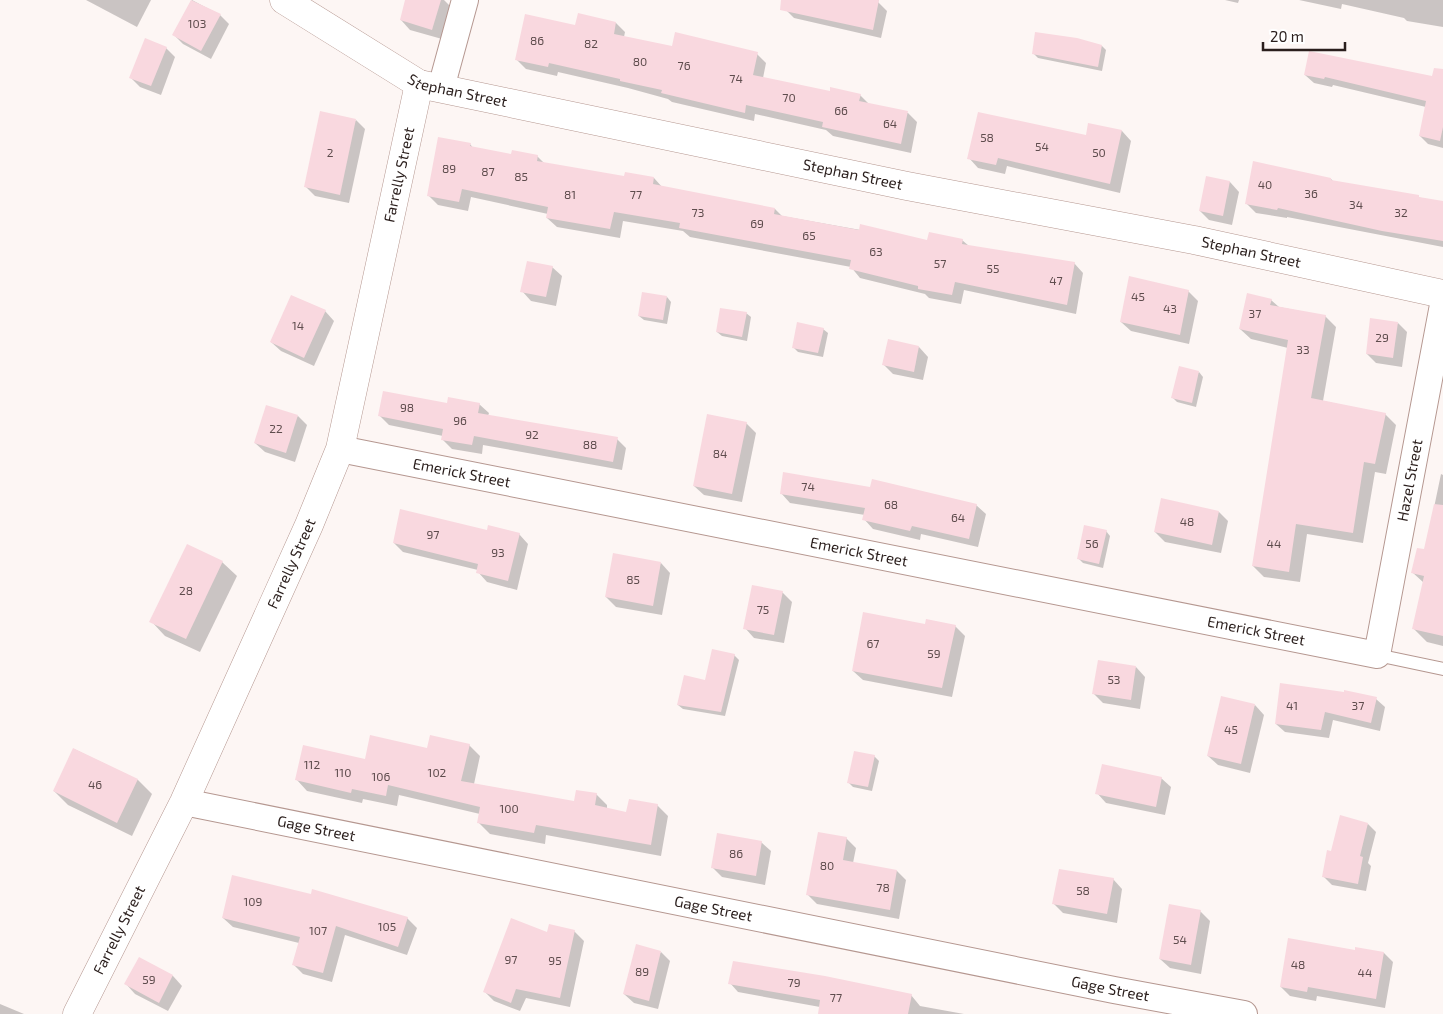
<svg xmlns="http://www.w3.org/2000/svg" width="1443" height="1014" font-family="'Exo 2',sans-serif">
<style>
.shadow{fill:#0003}
.building{fill:#f9d8df}
.lines{fill:none;stroke-linecap:round;stroke-linejoin:round}
.service-casing{stroke:#b59790;stroke-width:14}
.minor-casing{stroke:#b59790;stroke-width:28}
.tertiary-casing{stroke:#b59790;stroke-width:29}
.service{stroke:#fff;stroke-width:12}
.minor{stroke:#fff;stroke-width:26}
.tertiary{stroke:#fff;stroke-width:28}
.labels{text-anchor:middle;stroke-width:4;stroke-linejoin:round;paint-order:stroke}
.number-label{font-size:12px;fill:#5e4c4d}
.street-label{font-size:15px;fill:#2a1e1c;stroke:#fff}
</style>
<rect width="100%" height="100%" fill="#fdf6f4"/>
<!-- shadow -->
<g class="shadow">
<path d="M 86,0 L 151,0 L 137,27 Z"/>
<path d="M 192,0 L 220,15 L 229,24 L 211,59 L 183,44 L 174,35 Z"/>
<path d="M 407,0 L 444,0 L 451,7 L 442,39 L 410,30 L 401,20 Z"/>
<path d="M 788,0 L 879,0 L 878,2 L 887,11 L 881,38 L 794,18 L 786,10 Z"/>
<path d="M 1225,0 L 1239,0 L 1238,3 Z"/>
<path d="M 1299,0 L 1443,0 L 1443,27 L 1407,21 L 1404,18 L 1342,4 L 1341,9 Z"/>
<path d="M 616,23 L 625,32 L 624,37 L 673,48 L 757,54 L 766,63 L 763,78 L 831,92 L 860,95 L 869,104 L 908,113 L 917,122 L 911,153 L 833,136 L 826,130 L 755,114 L 754,121 L 672,102 L 668,99 L 628,88 L 558,72 L 557,76 L 526,69 L 517,60 L 576,27 Z"/>
<path d="M 1102,46 L 1106,50 L 1102,71 L 1038,58 L 1034,54 Z"/>
<path d="M 166,48 L 175,57 L 161,95 L 140,87 L 131,78 Z"/>
<path d="M 1305,75 L 1443,80 L 1443,148 L 1428,144 L 1420,136 L 1426,107 L 1333,85 L 1332,87 L 1314,83 Z"/>
<path d="M 356,120 L 365,129 L 349,203 L 315,196 L 305,186 Z"/>
<path d="M 1089,124 L 1122,131 L 1131,141 L 1120,193 L 1007,166 L 1005,174 L 978,168 L 969,158 L 1087,137 Z"/>
<path d="M 470,144 L 474,149 L 512,156 L 537,156 L 545,164 L 625,178 L 654,178 L 663,188 L 775,209 L 782,216 L 928,242 L 962,240 L 969,246 L 1074,263 L 1083,273 L 1076,314 L 964,290 L 961,304 L 929,298 L 925,294 L 860,278 L 851,267 L 690,237 L 683,231 L 623,221 L 620,238 L 557,227 L 547,218 L 548,214 L 471,197 L 468,211 L 438,205 L 428,195 Z"/>
<path d="M 1207,177 L 1230,182 L 1239,192 L 1232,225 L 1209,220 L 1200,211 Z"/>
<path d="M 1331,179 L 1334,182 L 1443,202 L 1443,247 L 1287,217 L 1287,218 L 1256,213 L 1246,203 Z"/>
<path d="M 552,267 L 562,276 L 556,306 L 531,301 L 522,291 Z"/>
<path d="M 1188,291 L 1198,301 L 1189,344 L 1131,331 L 1121,322 Z"/>
<path d="M 667,297 L 671,302 L 667,324 L 644,320 L 639,316 Z"/>
<path d="M 1271,300 L 1279,307 L 1325,316 L 1336,327 L 1323,401 L 1385,414 L 1396,425 L 1386,474 L 1375,472 L 1363,543 L 1307,534 L 1300,582 L 1264,577 L 1253,566 L 1288,348 L 1251,339 L 1240,329 Z"/>
<path d="M 325,311 L 334,321 L 314,366 L 281,351 L 271,342 Z"/>
<path d="M 746,313 L 751,317 L 747,341 L 722,336 L 717,332 Z"/>
<path d="M 1398,323 L 1407,332 L 1402,367 L 1376,363 L 1367,354 Z"/>
<path d="M 823,329 L 828,333 L 823,357 L 798,352 L 793,347 Z"/>
<path d="M 919,347 L 928,357 L 923,380 L 893,374 L 884,365 Z"/>
<path d="M 1199,372 L 1203,377 L 1196,407 L 1177,402 L 1173,398 Z"/>
<path d="M 479,404 L 489,413 L 488,416 L 617,439 L 626,448 L 622,470 L 483,445 L 482,454 L 452,449 L 442,439 L 443,436 L 389,425 L 379,415 L 448,405 Z"/>
<path d="M 298,416 L 307,425 L 295,462 L 265,452 L 255,443 Z"/>
<path d="M 746,423 L 756,433 L 742,502 L 704,495 L 694,486 Z"/>
<path d="M 1441,474 L 1443,475 L 1443,646 L 1427,642 L 1414,629 L 1424,583 L 1412,572 L 1425,551 Z"/>
<path d="M 781,493 L 976,505 L 986,514 L 978,547 L 921,534 L 920,540 L 873,529 L 864,519 L 865,515 L 790,503 Z"/>
<path d="M 1219,512 L 1228,521 L 1221,553 L 1165,542 L 1155,532 Z"/>
<path d="M 1106,531 L 1110,536 L 1103,568 L 1083,563 L 1078,558 Z"/>
<path d="M 488,532 L 519,534 L 528,544 L 517,590 L 487,582 L 478,572 L 478,570 L 403,552 L 394,543 Z"/>
<path d="M 222,562 L 237,576 L 200,652 L 165,636 L 151,621 Z"/>
<path d="M 661,563 L 670,573 L 662,615 L 616,607 L 606,597 Z"/>
<path d="M 782,592 L 792,602 L 784,643 L 754,638 L 745,628 Z"/>
<path d="M 926,625 L 955,626 L 965,636 L 952,697 L 863,680 L 853,671 Z"/>
<path d="M 734,655 L 739,660 L 725,716 L 683,709 L 678,705 Z"/>
<path d="M 1136,667 L 1145,677 L 1140,709 L 1103,703 L 1094,694 Z"/>
<path d="M 1376,699 L 1385,707 L 1380,731 L 1333,720 L 1329,738 L 1285,732 L 1276,724 Z"/>
<path d="M 1255,705 L 1264,715 L 1250,773 L 1218,765 L 1208,756 Z"/>
<path d="M 469,745 L 480,756 L 474,784 L 575,802 L 596,794 L 607,805 L 607,809 L 627,813 L 657,805 L 668,816 L 661,856 L 546,835 L 545,844 L 490,834 L 479,823 L 480,814 L 399,795 L 397,806 L 363,799 L 362,803 L 307,791 L 297,780 L 366,761 Z"/>
<path d="M 74,749 L 138,780 L 152,794 L 132,836 L 68,805 L 54,791 Z"/>
<path d="M 874,756 L 879,761 L 872,791 L 853,787 L 848,782 Z"/>
<path d="M 1161,778 L 1171,787 L 1165,815 L 1106,803 L 1097,793 Z"/>
<path d="M 1368,824 L 1376,832 L 1368,863 L 1371,866 L 1366,891 L 1332,885 L 1324,877 L 1332,852 Z"/>
<path d="M 846,838 L 856,848 L 853,863 L 897,871 L 906,880 L 899,919 L 817,904 L 808,895 Z"/>
<path d="M 761,842 L 771,851 L 765,885 L 722,877 L 712,867 Z"/>
<path d="M 1113,879 L 1122,889 L 1117,923 L 1063,913 L 1054,904 Z"/>
<path d="M 1200,911 L 1210,921 L 1201,974 L 1170,968 L 1160,959 Z"/>
<path d="M 223,918 L 407,918 L 417,928 L 407,955 L 345,935 L 332,982 L 303,974 L 293,964 L 299,943 L 233,927 Z"/>
<path d="M 574,931 L 584,941 L 570,1007 L 526,998 L 520,1011 L 494,1001 L 485,992 L 548,934 Z"/>
<path d="M 661,952 L 670,961 L 658,1009 L 634,1003 L 624,994 Z"/>
<path d="M 1356,952 L 1384,953 L 1393,962 L 1385,1008 L 1317,996 L 1316,1001 L 1290,996 L 1281,987 Z"/>
<path d="M 139,959 L 173,976 L 182,986 L 168,1011 L 135,994 L 126,984 Z"/>
<path d="M 730,983 L 911,995 L 920,1006 L 964,1014 L 819,1014 L 820,1007 L 738,992 Z"/>
<path d="M 0,1004 L 24,1014 L 0,1014 Z"/>
</g>
<!-- building -->
<g class="building">
<path d="M 191,0 L 221,14 L 201,51 L 172,35 Z"/>
<path d="M 405,0 L 441,0 L 432,30 L 400,20 Z"/>
<path d="M 781,0 L 879,0 L 873,30 L 780,10 Z"/>
<path d="M 578,13 L 616,22 L 614,34 L 672,46 L 675,32 L 758,52 L 753,75 L 830,91 L 830,87 L 861,94 L 859,101 L 908,111 L 901,144 L 822,127 L 823,122 L 746,105 L 745,113 L 661,93 L 662,90 L 620,81 L 620,79 L 549,63 L 548,67 L 515,60 L 525,14 L 575,25 Z"/>
<path d="M 1035,32 L 1077,38 L 1102,45 L 1098,67 L 1032,54 Z"/>
<path d="M 145,38 L 167,47 L 151,86 L 129,78 Z"/>
<path d="M 1309,51 L 1432,76 L 1434,68 L 1443,69 L 1443,127 L 1440,141 L 1419,136 L 1426,101 L 1325,77 L 1324,79 L 1304,75 Z"/>
<path d="M 320,111 L 356,119 L 340,195 L 304,187 Z"/>
<path d="M 978,112 L 1086,135 L 1088,123 L 1122,130 L 1110,184 L 998,158 L 996,165 L 967,159 Z"/>
<path d="M 438,137 L 471,143 L 470,146 L 511,154 L 512,150 L 538,155 L 537,161 L 624,176 L 625,172 L 654,177 L 653,184 L 775,208 L 774,214 L 859,230 L 860,224 L 927,240 L 929,232 L 963,239 L 962,244 L 1075,262 L 1067,305 L 955,282 L 952,295 L 918,289 L 918,286 L 849,269 L 851,260 L 679,228 L 680,223 L 614,212 L 610,229 L 546,218 L 548,207 L 462,189 L 459,202 L 427,196 Z"/>
<path d="M 1253,161 L 1331,178 L 1331,180 L 1419,195 L 1419,197 L 1443,201 L 1443,241 L 1382,231 L 1278,208 L 1277,210 L 1245,204 Z"/>
<path d="M 1206,176 L 1230,181 L 1223,216 L 1199,211 Z"/>
<path d="M 527,261 L 553,266 L 546,297 L 520,292 Z"/>
<path d="M 1129,276 L 1189,290 L 1180,335 L 1120,322 Z"/>
<path d="M 642,292 L 667,296 L 663,320 L 638,316 Z"/>
<path d="M 1247,293 L 1272,299 L 1270,305 L 1326,315 L 1311,398 L 1386,413 L 1375,464 L 1364,462 L 1353,533 L 1296,524 L 1289,572 L 1252,566 L 1288,340 L 1239,329 Z"/>
<path d="M 291,295 L 326,310 L 304,358 L 270,342 Z"/>
<path d="M 720,308 L 747,312 L 742,337 L 716,332 Z"/>
<path d="M 1370,318 L 1398,322 L 1393,358 L 1366,354 Z"/>
<path d="M 797,322 L 824,328 L 818,353 L 792,348 Z"/>
<path d="M 888,339 L 919,346 L 914,372 L 882,365 Z"/>
<path d="M 1179,366 L 1199,371 L 1192,403 L 1171,398 Z"/>
<path d="M 383,391 L 447,403 L 448,397 L 480,403 L 478,413 L 618,437 L 613,462 L 474,436 L 472,445 L 441,440 L 443,429 L 378,416 Z"/>
<path d="M 266,405 L 298,415 L 286,453 L 254,443 Z"/>
<path d="M 707,414 L 747,422 L 732,494 L 693,486 Z"/>
<path d="M 783,472 L 870,487 L 872,479 L 977,504 L 969,539 L 912,526 L 910,531 L 862,520 L 865,508 L 780,494 Z"/>
<path d="M 1161,498 L 1219,511 L 1212,545 L 1154,532 Z"/>
<path d="M 1434,504 L 1443,505 L 1443,636 L 1412,629 L 1424,576 L 1411,573 L 1417,548 L 1424,549 Z"/>
<path d="M 400,509 L 487,530 L 488,525 L 520,533 L 508,581 L 476,573 L 478,564 L 393,543 Z"/>
<path d="M 1084,525 L 1107,530 L 1099,564 L 1077,559 Z"/>
<path d="M 187,544 L 223,561 L 186,639 L 149,622 Z"/>
<path d="M 613,553 L 661,562 L 653,606 L 605,597 Z"/>
<path d="M 752,585 L 783,591 L 774,635 L 743,629 Z"/>
<path d="M 863,612 L 925,624 L 926,619 L 956,625 L 942,688 L 852,671 Z"/>
<path d="M 712,649 L 735,654 L 721,712 L 677,705 L 684,675 L 705,680 Z"/>
<path d="M 1098,660 L 1136,666 L 1131,700 L 1092,694 Z"/>
<path d="M 1280,683 L 1344,692 L 1344,690 L 1377,697 L 1371,723 L 1325,712 L 1321,730 L 1275,724 Z"/>
<path d="M 1221,696 L 1255,704 L 1241,764 L 1207,756 Z"/>
<path d="M 370,735 L 427,748 L 430,735 L 470,744 L 461,781 L 574,801 L 576,790 L 597,793 L 595,805 L 626,812 L 629,799 L 658,804 L 651,845 L 536,825 L 534,833 L 477,823 L 480,807 L 388,785 L 386,796 L 352,789 L 351,793 L 295,780 L 303,745 L 365,759 Z"/>
<path d="M 73,748 L 138,779 L 117,823 L 53,791 Z"/>
<path d="M 854,751 L 875,755 L 868,787 L 847,783 Z"/>
<path d="M 1102,764 L 1162,777 L 1156,807 L 1095,794 Z"/>
<path d="M 1340,815 L 1368,823 L 1360,856 L 1363,857 L 1358,884 L 1322,877 L 1327,850 L 1331,851 Z"/>
<path d="M 818,832 L 847,837 L 843,860 L 897,870 L 890,910 L 806,895 Z"/>
<path d="M 717,833 L 762,841 L 756,876 L 711,868 Z"/>
<path d="M 1059,869 L 1114,878 L 1107,914 L 1052,904 Z"/>
<path d="M 232,875 L 311,894 L 312,889 L 408,917 L 398,947 L 336,926 L 323,973 L 292,965 L 300,937 L 222,918 Z"/>
<path d="M 1169,904 L 1201,910 L 1191,965 L 1159,959 Z"/>
<path d="M 511,918 L 547,932 L 549,924 L 575,930 L 560,998 L 516,989 L 511,1003 L 483,992 Z"/>
<path d="M 1288,938 L 1355,950 L 1355,947 L 1384,952 L 1376,999 L 1308,987 L 1307,992 L 1280,987 Z"/>
<path d="M 636,944 L 661,951 L 649,1001 L 623,994 Z"/>
<path d="M 139,957 L 173,975 L 159,1003 L 124,984 Z"/>
<path d="M 733,961 L 825,976 L 912,994 L 908,1014 L 818,1014 L 820,1000 L 728,984 Z"/>
</g>
<g class="lines">
<defs>
<path id="service" d="M 1377,655 L 1443,669"/>
<g id="minor">
<path d="M 441,88 L 465,0"/>
<path id="s1" d="M 340,449 L 1377,655 L 1443,305"/>
<path id="s2" d="M 184,802 L 1114,990 L 1244,1014"/>
</g>
<g id="tertiary">
<path id="s3" d="M 284,0 L 419,84 L 907,186 L 1194,240 L 1443,294"/>
<path id="s4" d="M 77,1014 L 184,802 L 309,525 L 340,449 L 419,84"/>
</g>
</defs>
<!-- service casing -->
<use href="#service" class="service-casing"/>
<!-- minor casing -->
<use href="#minor" class="minor-casing"/>
<!-- tertiary casing -->
<use href="#tertiary" class="tertiary-casing"/>
<!-- service -->
<use href="#service" class="service"/>
<!-- minor -->
<use href="#minor" class="minor"/>
<!-- tertiary -->
<use href="#tertiary" class="tertiary"/>
</g>
<g class="labels">
<!-- number labels -->
<g class="number-label">
<text x="197" y="28">103</text>
<text x="537" y="45">86</text>
<text x="591" y="48">82</text>
<text x="640" y="66">80</text>
<text x="684" y="70">76</text>
<text x="736" y="83">74</text>
<text x="789" y="102">70</text>
<text x="841" y="115">66</text>
<text x="890" y="128">64</text>
<text x="987" y="142">58</text>
<text x="1042" y="151">54</text>
<text x="330" y="157">2</text>
<text x="1099" y="157">50</text>
<text x="449" y="173">89</text>
<text x="488" y="176">87</text>
<text x="521" y="181">85</text>
<text x="1265" y="189">40</text>
<text x="1311" y="198">36</text>
<text x="570" y="199">81</text>
<text x="636" y="199">77</text>
<text x="1356" y="209">34</text>
<text x="698" y="217">73</text>
<text x="1401" y="217">32</text>
<text x="757" y="228">69</text>
<text x="809" y="240">65</text>
<text x="876" y="256">63</text>
<text x="940" y="268">57</text>
<text x="993" y="273">55</text>
<text x="1056" y="285">47</text>
<text x="1138" y="301">45</text>
<text x="1170" y="313">43</text>
<text x="1255" y="318">37</text>
<text x="298" y="330">14</text>
<text x="1382" y="342">29</text>
<text x="1303" y="354">33</text>
<text x="407" y="412">98</text>
<text x="460" y="425">96</text>
<text x="276" y="433">22</text>
<text x="532" y="439">92</text>
<text x="590" y="449">88</text>
<text x="720" y="458">84</text>
<text x="808" y="491">74</text>
<text x="891" y="509">68</text>
<text x="958" y="522">64</text>
<text x="1187" y="526">48</text>
<text x="433" y="539">97</text>
<text x="1092" y="548">56</text>
<text x="1274" y="548">44</text>
<text x="498" y="557">93</text>
<text x="633" y="584">85</text>
<text x="186" y="595">28</text>
<text x="763" y="614">75</text>
<text x="873" y="648">67</text>
<text x="934" y="658">59</text>
<text x="1114" y="684">53</text>
<text x="1292" y="710">41</text>
<text x="1358" y="710">37</text>
<text x="1231" y="734">45</text>
<text x="312" y="769">112</text>
<text x="343" y="777">110</text>
<text x="437" y="777">102</text>
<text x="381" y="781">106</text>
<text x="95" y="789">46</text>
<text x="509" y="813">100</text>
<text x="736" y="858">86</text>
<text x="827" y="870">80</text>
<text x="883" y="892">78</text>
<text x="1083" y="895">58</text>
<text x="253" y="906">109</text>
<text x="387" y="931">105</text>
<text x="318" y="935">107</text>
<text x="1180" y="944">54</text>
<text x="511" y="964">97</text>
<text x="555" y="965">95</text>
<text x="1298" y="969">48</text>
<text x="642" y="976">89</text>
<text x="1365" y="977">44</text>
<text x="149" y="984">59</text>
<text x="794" y="987">79</text>
<text x="836" y="1002">77</text>
</g>
<!-- street labels -->
<g class="street-label">
<text dy="5" stroke="none"><textPath href="#s3" startOffset="198">Stephan Street</textPath></text>
<text dy="5" stroke="none"><textPath href="#s4" startOffset="904">Farrelly Street</textPath></text>
<text dy="5" stroke="none"><textPath href="#s3" startOffset="602">Stephan Street</textPath></text>
<text dy="5" stroke="none"><textPath href="#s3" startOffset="1008">Stephan Street</textPath></text>
<text dy="5" stroke="none"><textPath href="#s1" startOffset="124">Emerick Street</textPath></text>
<text dy="5" stroke="none"><textPath href="#s1" startOffset="1235">Hazel Street</textPath></text>
<text dy="5" stroke="none"><textPath href="#s1" startOffset="529">Emerick Street</textPath></text>
<text dy="5" stroke="none"><textPath href="#s4" startOffset="499">Farrelly Street</textPath></text>
<text dy="5" stroke="none"><textPath href="#s1" startOffset="934">Emerick Street</textPath></text>
<text dy="5" stroke="none"><textPath href="#s2" startOffset="135">Gage Street</textPath></text>
<text dy="5" stroke="none"><textPath href="#s2" startOffset="540">Gage Street</textPath></text>
<text dy="5" stroke="none"><textPath href="#s4" startOffset="94">Farrelly Street</textPath></text>
<text dy="5" stroke="none"><textPath href="#s2" startOffset="945">Gage Street</textPath></text>
</g>
</g>
<!-- scale -->
<path d="M1263 42v8h82v-8" fill="none" stroke="#2a1e1c" stroke-width="2.5"/>
<text x="1270" y="42" font-size="15" fill="#2a1e1c" stroke="#ffffff" stroke-width="4" paint-order="stroke">20 m</text>
</svg>
